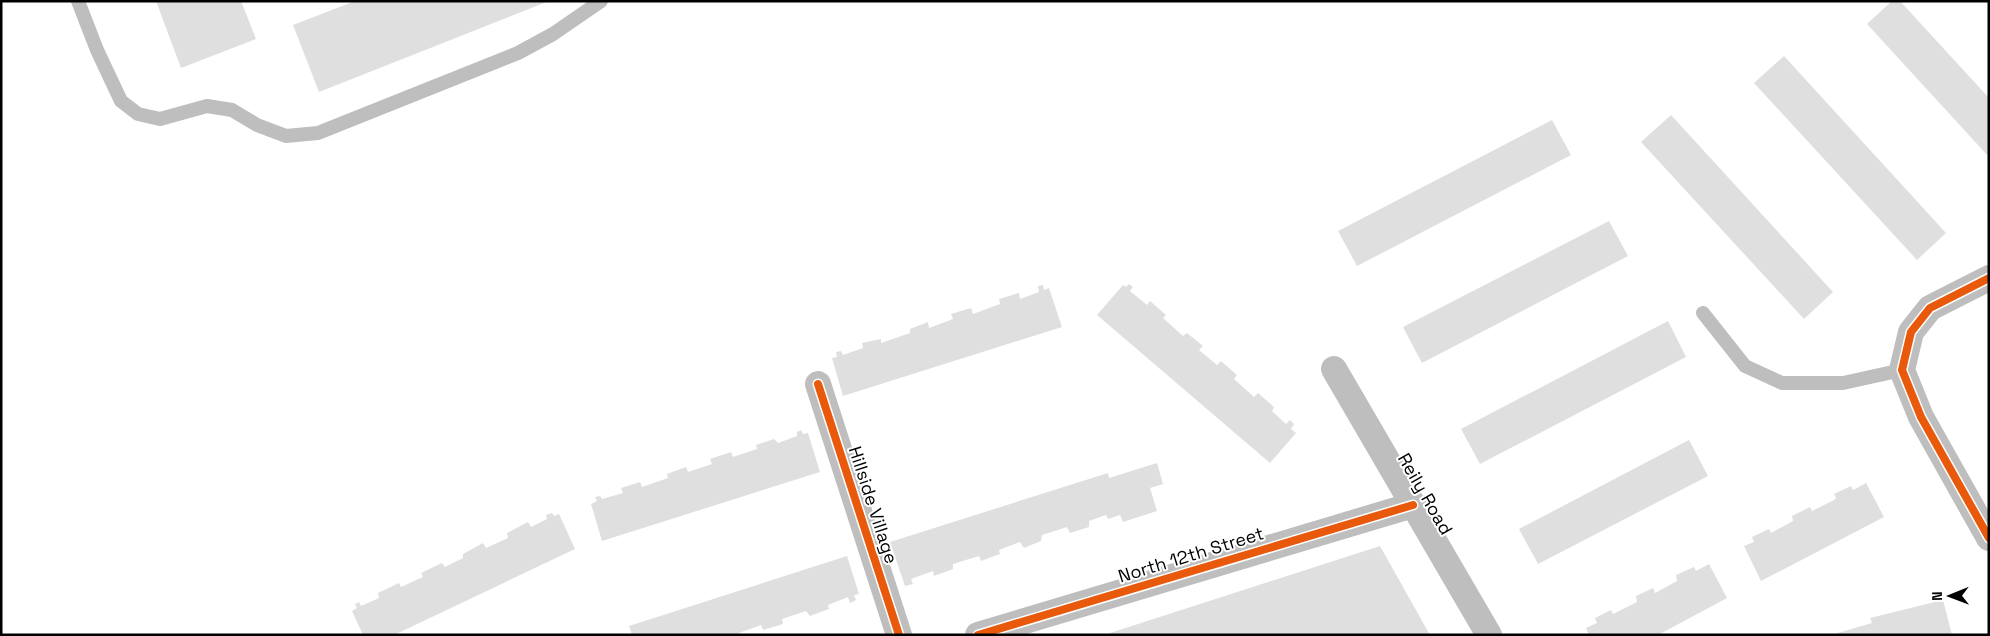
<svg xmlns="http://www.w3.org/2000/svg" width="1990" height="636" font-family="'Space Grotesk',sans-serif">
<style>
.building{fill:#dfdfdf}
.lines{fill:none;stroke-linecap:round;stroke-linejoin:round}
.lane{stroke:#bebebe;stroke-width:14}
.street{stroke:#bebebe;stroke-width:26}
.cycleway-casing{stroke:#fff;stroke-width:11}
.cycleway{stroke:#e8590c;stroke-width:8}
.labels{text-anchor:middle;stroke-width:4;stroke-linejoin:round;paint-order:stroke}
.street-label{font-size:18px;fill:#000;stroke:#fff}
</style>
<rect width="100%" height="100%" fill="#fff"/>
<!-- building -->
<g class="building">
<path d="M 156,1 L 241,1 L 256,39 L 181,68 Z"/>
<path d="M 355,1 L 549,1 L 319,92 L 293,25 Z"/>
<path d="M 1892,1 L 1900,1 L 1989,98 L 1989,157 L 1867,24 Z"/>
<path d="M 1784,56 L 1946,233 L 1917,260 L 1754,83 Z"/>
<path d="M 1671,115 L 1833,292 L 1804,319 L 1641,142 Z"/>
<path d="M 1552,120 L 1571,155 L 1357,266 L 1338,231 Z"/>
<path d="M 1609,221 L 1628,256 L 1422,363 L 1403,327 Z"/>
<path d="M 1129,284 L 1133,287 L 1130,291 L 1147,305 L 1150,301 L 1166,315 L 1163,318 L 1183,336 L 1187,333 L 1203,346 L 1199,350 L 1217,365 L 1221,361 L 1237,375 L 1234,379 L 1254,397 L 1258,393 L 1274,407 L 1272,411 L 1286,424 L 1290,420 L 1294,424 L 1291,429 L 1296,433 L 1270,463 L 1097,315 L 1123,285 L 1126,287 Z"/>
<path d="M 1043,285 L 1044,290 L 1049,288 L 1062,327 L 843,396 L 832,358 L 837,357 L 836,352 L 841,351 L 843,355 L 863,348 L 862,343 L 881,339 L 881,343 L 910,333 L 910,329 L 928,322 L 929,328 L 953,319 L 951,314 L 971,308 L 973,314 L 1000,304 L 999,299 L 1019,293 L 1020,299 L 1039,292 L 1038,286 Z"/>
<path d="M 1668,321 L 1686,357 L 1480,464 L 1461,429 Z"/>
<path d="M 801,430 L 803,434 L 808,433 L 820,472 L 602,541 L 591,504 L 597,501 L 595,497 L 600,496 L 602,499 L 623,493 L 621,488 L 640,482 L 642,487 L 668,478 L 667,474 L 686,467 L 688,472 L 712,464 L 710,459 L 731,452 L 733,457 L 757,449 L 756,445 L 774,439 L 778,443 L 797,436 L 797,432 Z"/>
<path d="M 1689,440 L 1708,476 L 1538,564 L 1519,529 Z"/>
<path d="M 1157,463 L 1163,484 L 1150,488 L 1157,511 L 1123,522 L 1120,515 L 1108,519 L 1106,515 L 1089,521 L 1089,527 L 1070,533 L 1067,527 L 1042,535 L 1041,541 L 1024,548 L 1020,542 L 999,550 L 1000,554 L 981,561 L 979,556 L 953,564 L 953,569 L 934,576 L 933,571 L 911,579 L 913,584 L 905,586 L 890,542 L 1108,473 L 1109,478 Z"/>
<path d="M 1866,483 L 1884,517 L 1761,581 L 1744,546 L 1754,542 L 1752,537 L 1769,529 L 1771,533 L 1793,521 L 1792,516 L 1810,507 L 1812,511 L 1834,500 L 1836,498 L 1834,494 L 1851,486 L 1853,490 Z"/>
<path d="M 552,513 L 554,516 L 559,514 L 575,549 L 394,635 L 363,635 L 352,611 L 357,608 L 355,604 L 359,602 L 361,606 L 379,598 L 378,593 L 399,583 L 401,587 L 423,577 L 421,573 L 442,563 L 445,567 L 463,558 L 463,554 L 483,543 L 486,548 L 508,538 L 507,533 L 528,522 L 531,527 L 547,519 L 546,515 Z"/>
<path d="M 1380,546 L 1430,635 L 1107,635 L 1107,634 Z"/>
<path d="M 847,556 L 859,594 L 854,595 L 856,600 L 850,603 L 848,597 L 828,605 L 829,609 L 810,616 L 806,611 L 782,619 L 783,624 L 763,630 L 761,625 L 739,633 L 739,635 L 632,635 L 629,626 Z"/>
<path d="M 1709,564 L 1727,598 L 1658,635 L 1589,635 L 1586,628 L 1597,623 L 1595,618 L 1611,610 L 1613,614 L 1637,602 L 1636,596 L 1653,588 L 1655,593 L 1677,581 L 1676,575 L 1694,567 L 1696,571 Z"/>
<path d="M 1943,600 L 1952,635 L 1831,635 L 1872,623 L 1870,618 Z"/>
</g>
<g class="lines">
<!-- lane -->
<g class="lane">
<path d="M 78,1 L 97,50 L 121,101 L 138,114 L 160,119 L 207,106 L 232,110 L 257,125 L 286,136 L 318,133 L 518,53 L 553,34 L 601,1"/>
<path d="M 1703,313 L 1745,366 L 1782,383 L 1843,383 L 1902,370"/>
</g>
<!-- street -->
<g class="street">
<path d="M 1989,278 L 1930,308 L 1911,332 L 1902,370 L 1921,417 L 1989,538"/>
<path d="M 1334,369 L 1489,635"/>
<path d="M 818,384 L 899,635"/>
<path d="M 978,635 L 1413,505"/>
</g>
<defs>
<g id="cycleway">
<path d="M 1989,278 L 1930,308 L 1911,332 L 1902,370 L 1921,417 L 1989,538"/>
<path d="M 818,384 L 899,635"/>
<path d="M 978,635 L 1413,505"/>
</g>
</defs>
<!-- cycleway casing -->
<use href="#cycleway" class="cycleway-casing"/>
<!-- cycleway -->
<use href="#cycleway" class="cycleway"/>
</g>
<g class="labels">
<!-- street labels -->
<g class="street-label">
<text transform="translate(1425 494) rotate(60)" y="6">Reily Road</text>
<text transform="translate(873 505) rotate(72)" y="6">Hillside Village</text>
<text transform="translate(1191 555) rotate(-17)" y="6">North 12th Street</text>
</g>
</g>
<!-- border -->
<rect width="1990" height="636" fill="none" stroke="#000000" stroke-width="5"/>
<!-- north arrow -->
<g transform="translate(1950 596) rotate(269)" stroke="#ffffff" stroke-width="4" paint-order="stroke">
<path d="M0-4L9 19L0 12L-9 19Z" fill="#000000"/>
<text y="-8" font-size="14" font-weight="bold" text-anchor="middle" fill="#000000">N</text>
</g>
</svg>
